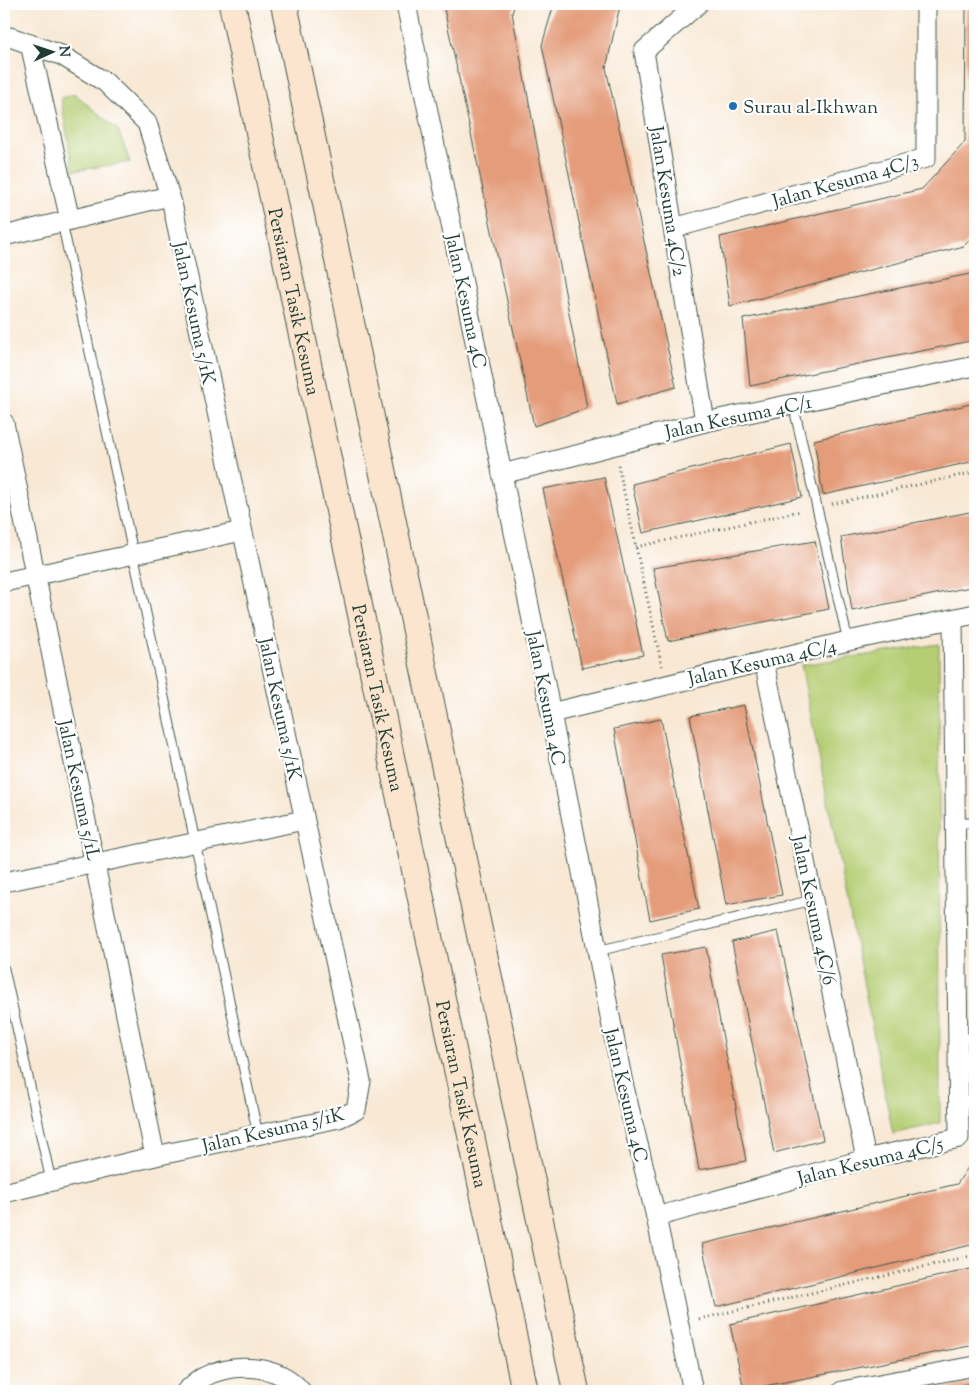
<svg xmlns="http://www.w3.org/2000/svg" width="979" height="1395" font-family="'Sorts Mill Goudy',serif">
<style>
.green{fill:#b5ce73;stroke:#6a8654}
.building{fill:#e49c7a}
.lines{fill:none;stroke-linecap:round;stroke-linejoin:round}
.lane-casing{stroke:#40574c;stroke-width:11}
.street-casing{stroke:#40574c;stroke-width:21}
.secondary-casing{stroke:#40574c;stroke-width:28}
.path{stroke:#40574c;stroke-width:3;stroke-dasharray:1 4;stroke-linecap:butt}
.lane{stroke:#fff;stroke-width:9}
.street{stroke:#fff;stroke-width:19}
.secondary{stroke:#fbe5cf;stroke-width:26}
.poi-dot{fill:#1f6fb2;stroke:#fff;stroke-width:2}
.labels{text-anchor:middle;stroke-width:4.5;stroke-linejoin:round;paint-order:stroke}
.poi-label{font-size:19px;fill:#1f3d34;stroke:#fff;text-anchor:start}
.street-label{font-size:19px;fill:#1f3d34;stroke:#fff}
</style>
<rect width="100%" height="100%" fill="#fff"/>
<filter id="ink" filterUnits="userSpaceOnUse"><feTurbulence type="fractalNoise" baseFrequency=".02" numOctaves="2"/><feDisplacementMap in="SourceGraphic" scale="10" xChannelSelector="R" yChannelSelector="G"/><feConvolveMatrix kernelMatrix="1 2 1 2 8 2 1 2 1" color-interpolation-filters="sRGB"/></filter>
<filter id="wash" filterUnits="userSpaceOnUse"><feTurbulence type="fractalNoise" baseFrequency=".0096" numOctaves="4" result="noise"/><feDisplacementMap in="SourceGraphic" scale="20" xChannelSelector="R" yChannelSelector="G"/><feGaussianBlur stdDeviation="1.12" result="paint"/><feColorMatrix in="noise" values="0 0 0 0 0 0 0 0 0 0 0 0 0 0 0 0 0 1.4 0 .05"/><feComposite in="paint" operator="in"/></filter>
<g filter="url(#wash)">
<rect width="100%" height="100%" fill="#f8e8d4"/>
<!-- green -->
<g class="green">
<path d="M 75,94 L 118,130 L 130,162 L 73,171 L 61,98 Z"/>
<path d="M 939,644 L 940,1123 L 893,1134 L 801,665 Z"/>
</g>
<g id="blocks">
<!-- building -->
<g class="building">
<path d="M 443,4 L 515,4 L 512,13 L 587,408 L 534,426 Z"/>
<path d="M 554,4 L 627,4 L 619,10 L 606,68 L 676,387 L 617,404 L 542,45 Z"/>
<path d="M 966,4 L 975,4 L 975,234 L 964,246 L 730,306 L 720,237 L 922,189 L 965,142 Z"/>
<path d="M 975,273 L 975,340 L 750,386 L 743,319 Z"/>
<path d="M 975,403 L 975,461 L 823,495 L 814,440 Z"/>
<path d="M 791,444 L 802,497 L 643,533 L 632,484 Z"/>
<path d="M 604,477 L 643,655 L 582,668 L 543,489 Z"/>
<path d="M 975,511 L 975,586 L 852,611 L 841,537 Z"/>
<path d="M 815,541 L 829,609 L 668,641 L 653,568 Z"/>
<path d="M 744,705 L 782,895 L 726,905 L 690,716 Z"/>
<path d="M 661,719 L 699,909 L 650,920 L 614,729 Z"/>
<path d="M 778,931 L 823,1140 L 774,1153 L 732,942 Z"/>
<path d="M 706,947 L 746,1161 L 699,1170 L 661,955 Z"/>
<path d="M 975,1157 L 975,1244 L 716,1307 L 702,1244 L 957,1184 Z"/>
<path d="M 975,1268 L 975,1345 L 744,1390 L 730,1324 Z"/>
<path d="M 975,1382 L 975,1391 L 938,1391 L 937,1390 Z"/>
</g>
</g>
</g>
<g filter="url(#ink)">
<use href="#blocks" fill-opacity="0" stroke="#40574c" stroke-width="1"/>
<g class="lines">
<defs>
<g id="lane">
<path d="M 62,222 L 258,1135"/>
<path d="M 793,404 L 848,641"/>
<path d="M 955,823 L 975,823"/>
<path d="M 597,951 L 813,900"/>
<path d="M 4,969 L 51,1181"/>
<path d="M 958,1038 L 975,1038"/>
</g>
<g id="street">
<path d="M 406,4 L 551,713 L 623,1083 L 656,1217 L 693,1391"/>
<path d="M 698,4 L 644,51 L 705,422"/>
<path d="M 4,37 L 10,37 L 61,55 L 105,82 L 147,123 L 172,203 L 361,1081 L 356,1110 L 339,1118 L 155,1156 L 4,1193"/>
<path d="M 30,44 L 70,220"/>
<path d="M 674,228 L 926,158 L 926,4"/>
<path d="M 4,236 L 169,196"/>
<path d="M 4,423 L 155,1156"/>
<path d="M 502,474 L 705,422 L 975,366"/>
<path d="M 4,582 L 242,531"/>
<path d="M 764,661 L 866,1159"/>
<path d="M 551,713 L 848,641 L 975,614"/>
<path d="M 4,882 L 304,820"/>
<path d="M 656,1217 L 866,1159 L 959,1138 L 953,619"/>
<path d="M 186,1391 C 191,1387 197,1380 204,1377 C 234,1361 279,1364 301,1391"/>
<path d="M 842,1391 L 975,1366"/>
</g>
<g id="secondary">
<path id="s1" d="M 232,4 L 525,1391"/>
<path d="M 284,4 L 576,1391"/>
</g>
</defs>
<!-- lane casing -->
<use href="#lane" class="lane-casing"/>
<!-- street casing -->
<use href="#street" class="street-casing"/>
<!-- secondary casing -->
<use href="#secondary" class="secondary-casing"/>
<!-- path -->
<g class="path">
<path d="M 618,465 L 662,666"/>
<path d="M 832,504 L 975,472"/>
<path d="M 636,547 L 801,511"/>
<path d="M 699,1319 L 975,1255"/>
</g>
<!-- lane -->
<use href="#lane" class="lane"/>
<!-- street -->
<use href="#street" class="street"/>
<!-- secondary -->
<use href="#secondary" class="secondary"/>
</g>
</g>
<!-- markers -->
<circle class="poi-dot" cx="733" cy="106" r="5"/>
<g class="labels">
<!-- poi labels -->
<g class="poi-label">
<text x="743" y="113">Surau al-Ikhwan</text>
</g>
<!-- street labels -->
<g class="street-label">
<text transform="translate(845 180) rotate(-16)" y="7">Jalan Kesuma 4C/3</text>
<text transform="translate(669 201) rotate(81)" y="7">Jalan Kesuma 4C/2</text>
<text dy="7" stroke="none"><textPath href="#s1" startOffset="304">Persiaran Tasik Kesuma</textPath></text>
<text transform="translate(467 301) rotate(78)" y="7">Jalan Kesuma 4C</text>
<text transform="translate(195 313) rotate(78)" y="7">Jalan Kesuma 5/1K</text>
<text transform="translate(738 416) rotate(-12)" y="7">Jalan Kesuma 4C/1</text>
<text transform="translate(762 661) rotate(-13)" y="7">Jalan Kesuma 4C/4</text>
<text dy="7" stroke="none"><textPath href="#s1" startOffset="709">Persiaran Tasik Kesuma</textPath></text>
<text transform="translate(547 698) rotate(79)" y="7">Jalan Kesuma 4C</text>
<text transform="translate(281 709) rotate(78)" y="7">Jalan Kesuma 5/1K</text>
<text transform="translate(80 790) rotate(78)" y="7">Jalan Kesuma 5/1L</text>
<text transform="translate(815 910) rotate(78)" y="7">Jalan Kesuma 4C/6</text>
<text dy="7" stroke="none"><textPath href="#s1" startOffset="1114">Persiaran Tasik Kesuma</textPath></text>
<text transform="translate(627 1095) rotate(77)" y="7">Jalan Kesuma 4C</text>
<text transform="translate(273 1129) rotate(-13)" y="7">Jalan Kesuma 5/1K</text>
<text transform="translate(870 1160) rotate(-14)" y="7">Jalan Kesuma 4C/5</text>
</g>
</g>
<!-- margin -->
<rect width="979" height="1395" fill="none" stroke="#fff" stroke-width="20"/>
<!-- north arrow -->
<g transform="translate(52 52) rotate(87)" stroke="#ffffff" stroke-width="4" paint-order="stroke">
<path d="M0-4L9 19L0 12L-9 19Z" fill="#1f3d34"/>
<text y="-8" font-size="14" font-weight="bold" text-anchor="middle" fill="#1f3d34">N</text>
</g>
</svg>
